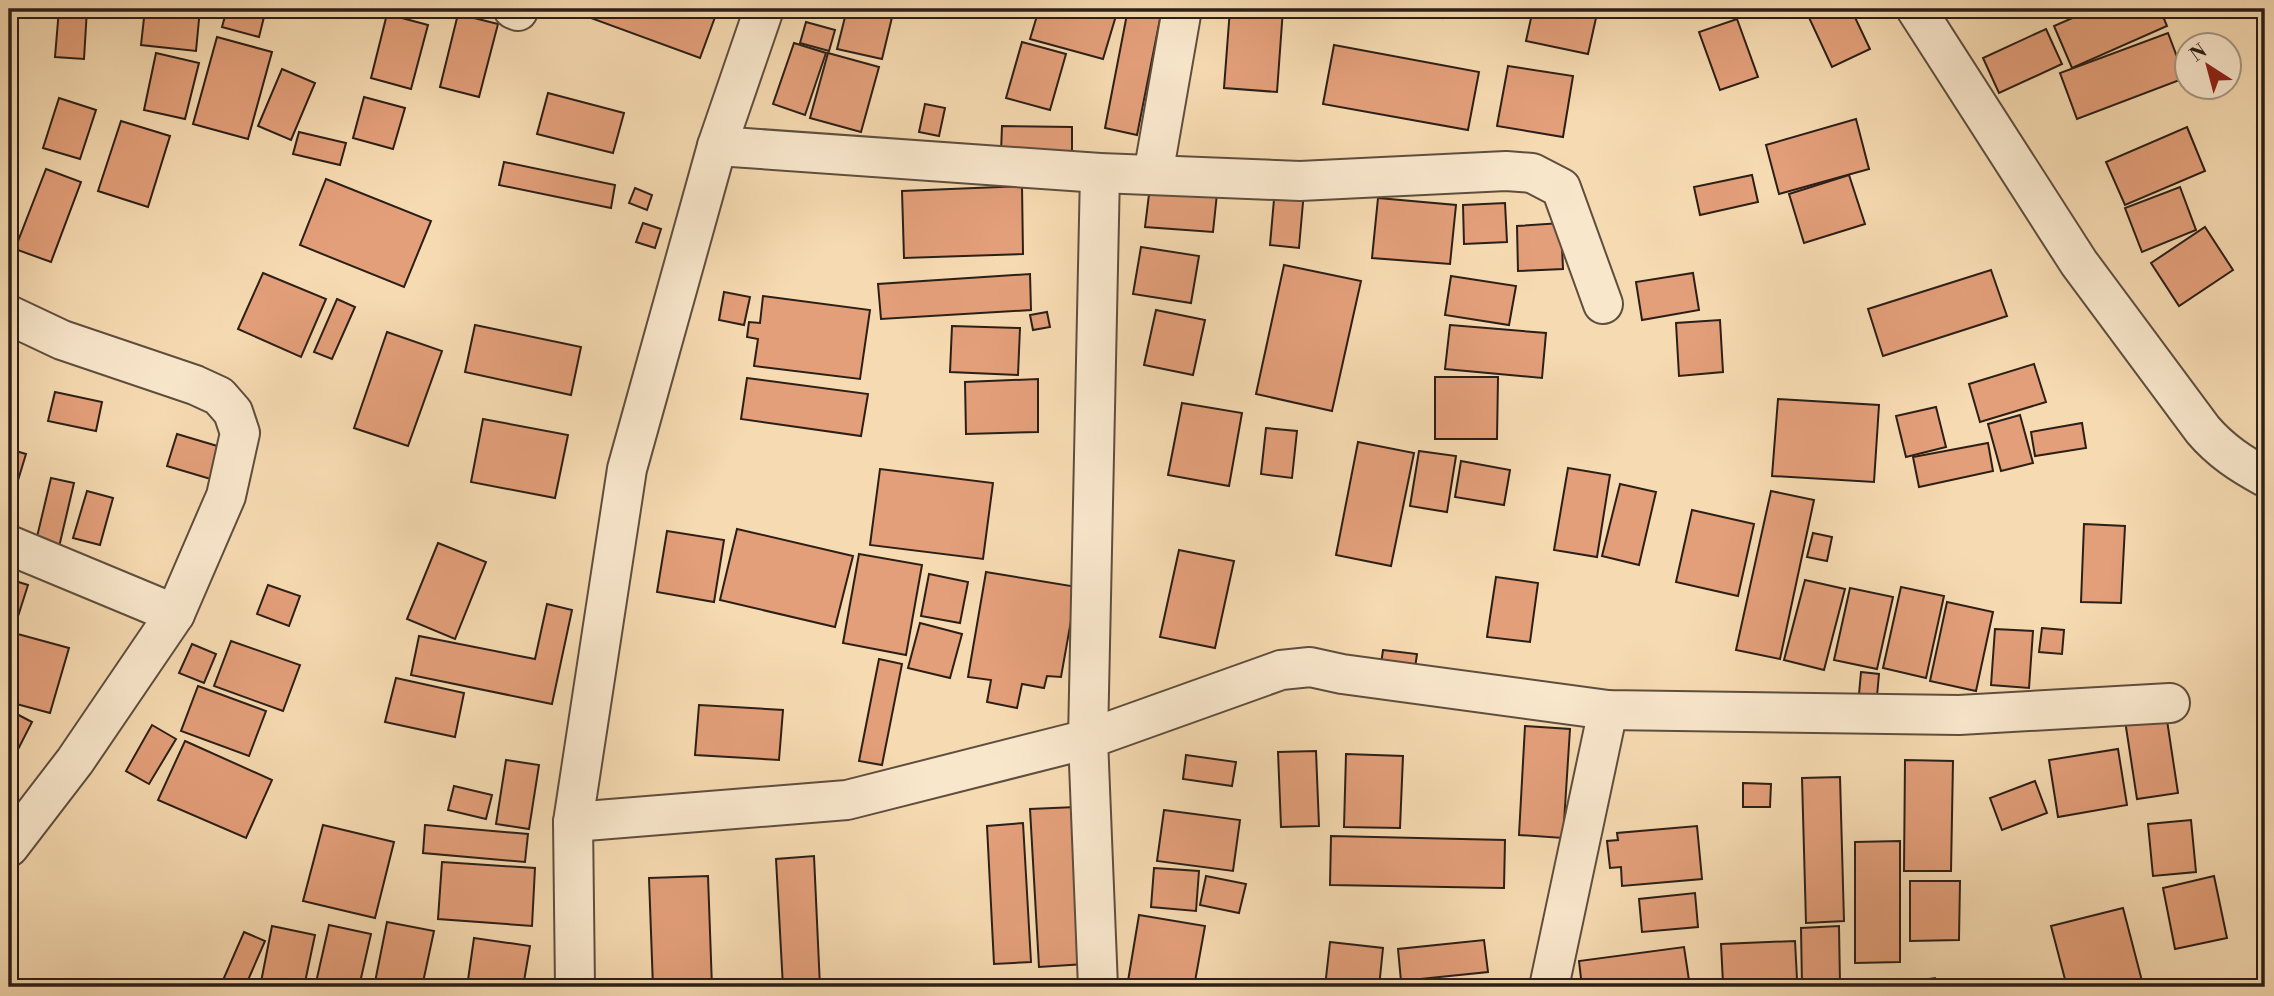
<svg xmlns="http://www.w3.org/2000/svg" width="2274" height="996" font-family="'Libre Bodoni',serif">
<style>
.building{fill:#e39f7a;stroke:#2c1f17;stroke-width:2}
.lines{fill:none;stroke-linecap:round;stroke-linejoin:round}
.minor-casing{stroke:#5e4e3e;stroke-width:42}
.minor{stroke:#f9e7cc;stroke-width:38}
</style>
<rect width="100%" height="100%" fill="#f6dab1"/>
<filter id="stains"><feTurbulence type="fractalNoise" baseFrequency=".00286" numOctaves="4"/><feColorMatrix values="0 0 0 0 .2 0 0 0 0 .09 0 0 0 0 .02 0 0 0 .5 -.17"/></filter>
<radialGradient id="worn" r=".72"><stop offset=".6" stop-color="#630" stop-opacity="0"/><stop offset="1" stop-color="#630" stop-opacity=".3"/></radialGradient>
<!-- building -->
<g class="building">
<path d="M 59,9 L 87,9 L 84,59 L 55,57 Z"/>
<path d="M 145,9 L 200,9 L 196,51 L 141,45 Z"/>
<path d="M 227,9 L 266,9 L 259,37 L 222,27 Z"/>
<path d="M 591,9 L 718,9 L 700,58 L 588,17 Z"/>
<path d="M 847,9 L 894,9 L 882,59 L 837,49 Z"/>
<path d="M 926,9 L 951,9 L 950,18 L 925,17 Z"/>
<path d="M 1039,9 L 1118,9 L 1103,59 L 1030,39 Z"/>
<path d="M 1128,9 L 1162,9 L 1137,135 L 1105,128 Z"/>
<path d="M 1230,9 L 1283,9 L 1277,92 L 1224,88 Z"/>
<path d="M 1407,9 L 1445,9 L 1442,18 Z"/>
<path d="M 1533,9 L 1598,9 L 1588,54 L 1526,41 Z"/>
<path d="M 1805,9 L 1851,9 L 1870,49 L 1832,67 Z"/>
<path d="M 2093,9 L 2160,9 L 2167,26 L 2072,68 L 2054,26 Z"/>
<path d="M 387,14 L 428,25 L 411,89 L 371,78 Z"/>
<path d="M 458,14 L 498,24 L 479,97 L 440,87 Z"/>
<path d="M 1737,19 L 1758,77 L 1720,90 L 1699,32 Z"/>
<path d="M 806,22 L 835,30 L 829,51 L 800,43 Z"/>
<path d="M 2046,29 L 2062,64 L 1999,93 L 1983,58 Z"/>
<path d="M 2168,33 L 2185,78 L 2077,119 L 2060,73 Z"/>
<path d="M 217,37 L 272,52 L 248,139 L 193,124 Z"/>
<path d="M 1022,42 L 1066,54 L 1050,110 L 1006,98 Z"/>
<path d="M 794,43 L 826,53 L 805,115 L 773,104 Z"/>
<path d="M 1334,45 L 1479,72 L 1468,130 L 1323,104 Z"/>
<path d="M 156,53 L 199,63 L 185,119 L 144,110 Z"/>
<path d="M 828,53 L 879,67 L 861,132 L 810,118 Z"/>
<path d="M 1508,66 L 1573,76 L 1563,137 L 1497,126 Z"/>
<path d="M 282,69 L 315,83 L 291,140 L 258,126 Z"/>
<path d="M 548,93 L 624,113 L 613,153 L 537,134 Z"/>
<path d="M 364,97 L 405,108 L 393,149 L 353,138 Z"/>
<path d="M 59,98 L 96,110 L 80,159 L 43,148 Z"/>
<path d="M 925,104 L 945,108 L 939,136 L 919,132 Z"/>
<path d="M 1856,119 L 1869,169 L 1779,194 L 1766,145 Z"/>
<path d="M 121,121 L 170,136 L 148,207 L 98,191 Z"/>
<path d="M 1002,126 L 1072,127 L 1072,153 L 1001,152 Z"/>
<path d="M 2187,127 L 2205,171 L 2125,205 L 2106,162 Z"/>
<path d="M 299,132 L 346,143 L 340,165 L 293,154 Z"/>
<path d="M 504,162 L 615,185 L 611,208 L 499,185 Z"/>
<path d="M 46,169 L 81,182 L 51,262 L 15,249 Z"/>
<path d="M 1752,175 L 1758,202 L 1700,215 L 1694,187 Z"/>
<path d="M 1849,175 L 1865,224 L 1804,243 L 1789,194 Z"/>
<path d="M 1151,178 L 1218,184 L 1213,232 L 1145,227 Z"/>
<path d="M 326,179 L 431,221 L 404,287 L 300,245 Z"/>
<path d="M 1022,186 L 1023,254 L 904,258 L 902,191 Z"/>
<path d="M 2180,187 L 2196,230 L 2142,252 L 2125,208 Z"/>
<path d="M 635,188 L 652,195 L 647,210 L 629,203 Z"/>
<path d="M 1275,188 L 1304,191 L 1299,248 L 1270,245 Z"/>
<path d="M 1378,198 L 1456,205 L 1450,264 L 1372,258 Z"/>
<path d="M 1505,203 L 1507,242 L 1464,244 L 1463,205 Z"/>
<path d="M 643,223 L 661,229 L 655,248 L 636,242 Z"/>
<path d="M 1561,223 L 1563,269 L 1518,271 L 1517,226 Z"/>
<path d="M 2205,227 L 2233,270 L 2179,306 L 2151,263 Z"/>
<path d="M 1141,247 L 1199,256 L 1191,303 L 1133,294 Z"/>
<path d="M 1284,265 L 1361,281 L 1332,411 L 1256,394 Z"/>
<path d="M 1991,270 L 2007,316 L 1883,356 L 1868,309 Z"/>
<path d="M 263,273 L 326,299 L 301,357 L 238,329 Z"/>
<path d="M 1693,273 L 1699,310 L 1642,320 L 1636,282 Z"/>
<path d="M 1030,274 L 1031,310 L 881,319 L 878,284 Z"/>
<path d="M 1451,276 L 1516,286 L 1509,325 L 1445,315 Z"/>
<path d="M 724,292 L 750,297 L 744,325 L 719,320 Z"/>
<path d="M 763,296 L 870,310 L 860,379 L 754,366 L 758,339 L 747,337 L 749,322 L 760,323 Z"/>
<path d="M 337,299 L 355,307 L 332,359 L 314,352 Z"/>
<path d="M 1156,310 L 1205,320 L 1193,375 L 1144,365 Z"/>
<path d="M 1047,312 L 1050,327 L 1033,330 L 1030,315 Z"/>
<path d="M 1720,320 L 1723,372 L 1679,376 L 1676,323 Z"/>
<path d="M 475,325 L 581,347 L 571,395 L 465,372 Z"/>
<path d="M 1450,325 L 1546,333 L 1542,378 L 1445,369 Z"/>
<path d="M 952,326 L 1020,328 L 1018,375 L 950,372 Z"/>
<path d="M 387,332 L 442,351 L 408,446 L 354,428 Z"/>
<path d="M 2034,364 L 2046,402 L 1980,422 L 1969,384 Z"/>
<path d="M 1435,377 L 1498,377 L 1497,439 L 1435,439 Z"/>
<path d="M 747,378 L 868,394 L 861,436 L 741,419 Z"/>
<path d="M 1038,379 L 1038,432 L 966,434 L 965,382 Z"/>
<path d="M 55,392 L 102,402 L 96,431 L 48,421 Z"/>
<path d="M 1778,399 L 1879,405 L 1874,482 L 1772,476 Z"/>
<path d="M 1182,403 L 1242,413 L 1229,486 L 1168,475 Z"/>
<path d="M 1936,407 L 1946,447 L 1906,457 L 1896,416 Z"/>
<path d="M 2020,415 L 2033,463 L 2001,471 L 1988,424 Z"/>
<path d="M 483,419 L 568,435 L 555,498 L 471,482 Z"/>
<path d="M 2082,423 L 2086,448 L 2035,456 L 2031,432 Z"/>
<path d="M 1266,428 L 1297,431 L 1292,478 L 1261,474 Z"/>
<path d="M 177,434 L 224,448 L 214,480 L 167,466 Z"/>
<path d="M 1358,442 L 1414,453 L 1391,566 L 1336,555 Z"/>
<path d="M 1988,443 L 1993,471 L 1919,487 L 1913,457 Z"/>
<path d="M 9,449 L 26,454 L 12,500 L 9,499 Z"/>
<path d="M 1419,451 L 1456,456 L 1447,512 L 1410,506 Z"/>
<path d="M 1461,461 L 1510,470 L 1504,505 L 1455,497 Z"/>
<path d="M 1568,468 L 1610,475 L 1597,557 L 1554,550 Z"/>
<path d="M 880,469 L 993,483 L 983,559 L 870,545 Z"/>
<path d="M 51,478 L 74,483 L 59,547 L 36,541 Z"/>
<path d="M 1620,484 L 1656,492 L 1639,565 L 1602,556 Z"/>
<path d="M 87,491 L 113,498 L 100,545 L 73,538 Z"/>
<path d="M 1771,491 L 1814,500 L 1780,659 L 1736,650 Z"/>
<path d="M 1692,510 L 1754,524 L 1738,596 L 1676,582 Z"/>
<path d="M 2084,524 L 2125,526 L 2121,603 L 2081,602 Z"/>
<path d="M 737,529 L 853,556 L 835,627 L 720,600 Z"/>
<path d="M 667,531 L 724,540 L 714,602 L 657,592 Z"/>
<path d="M 1813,533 L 1832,537 L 1827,561 L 1807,557 Z"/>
<path d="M 438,543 L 486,562 L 455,639 L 407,619 Z"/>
<path d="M 1179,550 L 1234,561 L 1215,648 L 1160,637 Z"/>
<path d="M 859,554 L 922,565 L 906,655 L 843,643 Z"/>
<path d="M 986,572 L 1077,587 L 1061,677 L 1047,676 L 1044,688 L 1022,684 L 1017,708 L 987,702 L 991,680 L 968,677 Z"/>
<path d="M 929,574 L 968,582 L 960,623 L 921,616 Z"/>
<path d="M 1496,577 L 1538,583 L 1530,642 L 1487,637 Z"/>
<path d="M 9,579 L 28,585 L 13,632 L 9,630 Z"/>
<path d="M 1805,580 L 1845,589 L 1824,670 L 1784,660 Z"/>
<path d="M 268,585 L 300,596 L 289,626 L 257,614 Z"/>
<path d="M 1901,587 L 1944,596 L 1926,678 L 1883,668 Z"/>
<path d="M 1850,588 L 1893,597 L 1877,669 L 1834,660 Z"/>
<path d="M 1947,602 L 1993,612 L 1976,691 L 1930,681 Z"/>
<path d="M 547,604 L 572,610 L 552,704 L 411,675 L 419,636 L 535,659 Z"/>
<path d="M 920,623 L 962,634 L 950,678 L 908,668 Z"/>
<path d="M 2042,628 L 2064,630 L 2062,654 L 2039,652 Z"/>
<path d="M 1995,629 L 2033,631 L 2029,688 L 1991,685 Z"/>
<path d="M 14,633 L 69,648 L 50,713 L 9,702 L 9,654 Z"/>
<path d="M 231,641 L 300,665 L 283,711 L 214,686 Z"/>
<path d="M 192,644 L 216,654 L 204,683 L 179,673 Z"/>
<path d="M 1383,650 L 1417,654 L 1413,682 L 1379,678 Z"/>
<path d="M 879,659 L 902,664 L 882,765 L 859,761 Z"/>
<path d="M 1861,672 L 1879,674 L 1877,696 L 1859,694 Z"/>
<path d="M 396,678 L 464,693 L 455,737 L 385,722 Z"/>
<path d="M 198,686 L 266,711 L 249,756 L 181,731 Z"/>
<path d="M 699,705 L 783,710 L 779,760 L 695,755 Z"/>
<path d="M 2165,707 L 2178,793 L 2137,799 L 2124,714 Z"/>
<path d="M 9,710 L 32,722 L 9,767 Z"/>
<path d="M 152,725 L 176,739 L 149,784 L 126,771 Z"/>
<path d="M 1525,726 L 1570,729 L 1563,838 L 1519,835 Z"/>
<path d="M 185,741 L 272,780 L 246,838 L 158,800 Z"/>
<path d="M 2118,749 L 2127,805 L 2058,817 L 2049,760 Z"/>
<path d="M 1316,751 L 1319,826 L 1281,827 L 1278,752 Z"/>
<path d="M 1346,754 L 1403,756 L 1400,828 L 1344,827 Z"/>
<path d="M 1186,755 L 1236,762 L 1232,786 L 1183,779 Z"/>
<path d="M 506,760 L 539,765 L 529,829 L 496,824 Z"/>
<path d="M 1905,760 L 1953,761 L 1951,871 L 1904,871 Z"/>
<path d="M 1840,777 L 1844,921 L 1806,923 L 1802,778 Z"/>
<path d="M 2035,781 L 2047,813 L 2002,830 L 1990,798 Z"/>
<path d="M 1743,783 L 1771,784 L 1770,807 L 1743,807 Z"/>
<path d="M 454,786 L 492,795 L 486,819 L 448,810 Z"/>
<path d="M 1076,807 L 1085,964 L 1039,967 L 1030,809 Z"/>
<path d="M 1164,810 L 1240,820 L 1233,871 L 1157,861 Z"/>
<path d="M 2191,820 L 2196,872 L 2153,876 L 2148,824 Z"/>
<path d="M 1023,823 L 1031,962 L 994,964 L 987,826 Z"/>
<path d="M 323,825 L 394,842 L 375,918 L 303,901 Z"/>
<path d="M 425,825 L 528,834 L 525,862 L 423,853 Z"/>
<path d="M 1697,826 L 1702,879 L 1622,886 L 1621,867 L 1610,868 L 1607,841 L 1618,840 L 1617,833 Z"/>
<path d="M 1331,836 L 1505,840 L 1504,888 L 1330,885 Z"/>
<path d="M 1900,841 L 1900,962 L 1855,963 L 1855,842 Z"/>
<path d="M 814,856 L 820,987 L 783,987 L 776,859 Z"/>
<path d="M 442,862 L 535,868 L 532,926 L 438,919 Z"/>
<path d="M 1154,868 L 1199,871 L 1196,911 L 1151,907 Z"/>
<path d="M 708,876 L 712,987 L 653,987 L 649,878 Z"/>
<path d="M 1206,876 L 1246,884 L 1239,913 L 1200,905 Z"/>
<path d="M 2214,876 L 2227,938 L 2175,949 L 2163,888 Z"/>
<path d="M 1910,881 L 1960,881 L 1959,940 L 1910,941 Z"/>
<path d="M 1695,893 L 1698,927 L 1642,932 L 1639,899 Z"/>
<path d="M 2123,908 L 2142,981 L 2119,987 L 2067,987 L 2051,926 Z"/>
<path d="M 1139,915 L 1205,926 L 1194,987 L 1127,987 Z"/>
<path d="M 387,922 L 434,931 L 422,987 L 374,987 Z"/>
<path d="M 329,925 L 371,934 L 359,987 L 315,987 Z"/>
<path d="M 272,926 L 315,935 L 304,987 L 260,987 Z"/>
<path d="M 1839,926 L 1840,984 L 1802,986 L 1801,928 Z"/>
<path d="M 244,932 L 265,941 L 245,987 L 220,987 Z"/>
<path d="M 474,938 L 530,946 L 523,987 L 467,987 Z"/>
<path d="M 1484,940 L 1488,972 L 1401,981 L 1398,949 Z"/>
<path d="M 1795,941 L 1797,979 L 1723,983 L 1721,944 Z"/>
<path d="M 1330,942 L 1383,948 L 1379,987 L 1325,987 Z"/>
<path d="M 1684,947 L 1690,987 L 1582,987 L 1579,961 Z"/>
<path d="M 1935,978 L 1937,987 L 1873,987 Z"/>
</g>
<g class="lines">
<defs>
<g id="minor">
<path d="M 513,9 L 518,11"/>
<path d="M 1916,9 L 2079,263 L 2203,430 C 2221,451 2241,464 2265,477"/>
<path d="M 717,146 L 1100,173 L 1300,181 L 1506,171 L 1532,173 L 1561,188 L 1603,304"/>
<path d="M 1153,175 L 1182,9"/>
<path d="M 9,315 L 62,340 L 195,385 L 219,396 L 233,412 L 240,433 L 226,496 L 175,614 L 75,761 L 9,847"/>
<path d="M 9,545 L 175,614"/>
<path d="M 573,822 L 847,800 L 1088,739 L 1281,670 L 1310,667 L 1342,674 L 1608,710 L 1959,715 L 2170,703"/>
<path d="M 575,987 L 573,822 L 627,469 L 717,146 L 764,9"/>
<path d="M 1098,987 L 1088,739 L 1100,173"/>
<path d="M 1549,987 L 1608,710"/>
</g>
</defs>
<!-- minor casing -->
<use href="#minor" class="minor-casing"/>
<!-- minor -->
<use href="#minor" class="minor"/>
</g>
<!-- margin -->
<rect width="2274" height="996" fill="none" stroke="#f6dab1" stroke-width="35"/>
<rect x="10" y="10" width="2253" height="975" fill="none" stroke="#2c1f17" stroke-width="3.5"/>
<rect x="18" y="18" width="2239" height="961" fill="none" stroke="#2c1f17" stroke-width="2"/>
<!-- north arrow -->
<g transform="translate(2208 66) rotate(324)"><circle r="33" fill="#f9e7cc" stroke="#a79784" stroke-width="2"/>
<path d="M0-5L12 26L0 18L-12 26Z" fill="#8f2418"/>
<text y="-10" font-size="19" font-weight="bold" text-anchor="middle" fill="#2c1f17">N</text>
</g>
<rect width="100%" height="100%" filter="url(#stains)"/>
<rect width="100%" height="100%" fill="url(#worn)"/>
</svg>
